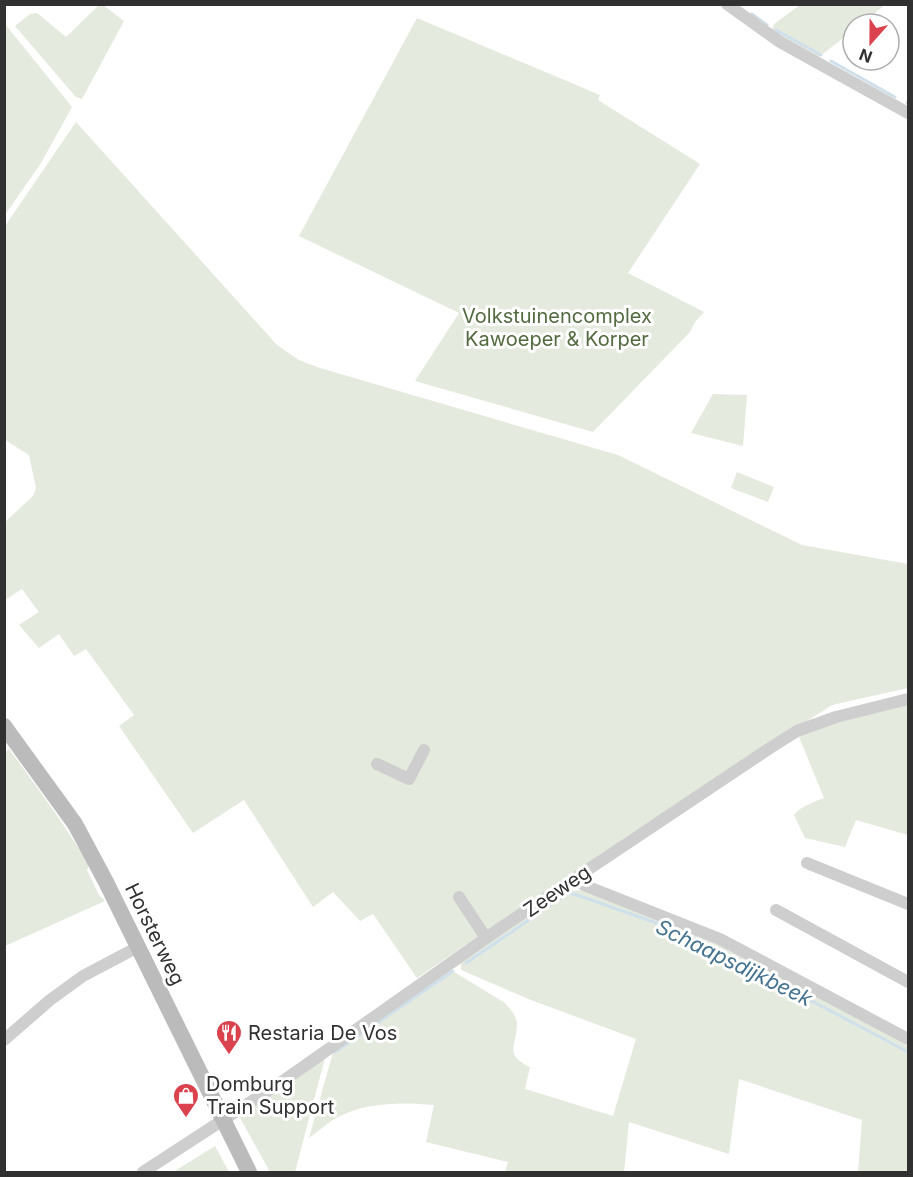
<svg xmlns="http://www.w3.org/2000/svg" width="913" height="1177" font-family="Inter,sans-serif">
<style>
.green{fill:#e4eade}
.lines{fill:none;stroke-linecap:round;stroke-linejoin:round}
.stream{stroke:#cfe0eb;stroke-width:3}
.street{stroke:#cecece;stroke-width:12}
.secondary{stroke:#bbb;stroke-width:16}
.labels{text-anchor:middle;stroke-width:6;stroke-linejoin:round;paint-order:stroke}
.park-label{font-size:20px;fill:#546b41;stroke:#fff}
.street-label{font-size:20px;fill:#313131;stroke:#fff}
.poi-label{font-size:20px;fill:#313131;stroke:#fff;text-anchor:start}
.water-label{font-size:21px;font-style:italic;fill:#44728f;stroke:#fff}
</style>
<rect width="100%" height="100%" fill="#fff"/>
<!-- green -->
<g class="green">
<path d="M 99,5 L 103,5 L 124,21 L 82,99 L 76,97 L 15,26 L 30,14 L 37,13 L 66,37 Z"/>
<path d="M 800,5 L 885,5 L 861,24 L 853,24 L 853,30 L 819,57 L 771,32 L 774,24 Z"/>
<path d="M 417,18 L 600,95 L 598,100 L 700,164 L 628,273 L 704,312 L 695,322 L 690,332 L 593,432 L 415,381 L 459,313 L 299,236 Z"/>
<path d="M 5,24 L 72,107 L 41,163 L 5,215 Z"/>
<path d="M 76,122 L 277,345 L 299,360 L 320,368 L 618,455 L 802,545 L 908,564 L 908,688 L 832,705 L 633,832 L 417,978 L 373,914 L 360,921 L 333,892 L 313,907 L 244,800 L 193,833 L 119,726 L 134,715 L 86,649 L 74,656 L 59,634 L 39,648 L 19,625 L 39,612 L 22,589 L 5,600 L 5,522 L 33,496 L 36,488 L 29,455 L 5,440 L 5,226 Z"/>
<path d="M 713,394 L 747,395 L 743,446 L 691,433 Z"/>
<path d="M 737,472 L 774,487 L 768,502 L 731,488 Z"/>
<path d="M 908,704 L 908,835 L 856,820 L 845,847 L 805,838 L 794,815 C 801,806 814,802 824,798 L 799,737 L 817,728 Z"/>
<path d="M 9,749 C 37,787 65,825 89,865 L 87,870 L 99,895 L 105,901 L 5,946 L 4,753 Z"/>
<path d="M 581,890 L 682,926 L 768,969 L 908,1046 L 908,1172 L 858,1172 L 862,1120 L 739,1079 L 729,1154 L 629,1122 L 624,1172 L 505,1172 L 508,1162 L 426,1142 L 434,1105 C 403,1102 365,1102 336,1118 C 327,1123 318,1132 309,1138 L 333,1052 L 451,970 L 505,1003 C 510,1009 516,1015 517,1023 C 517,1045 503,1055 530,1067 L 525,1089 L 613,1116 L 636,1039 L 531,1000 L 461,970 L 461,962 L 562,892 Z"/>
<path d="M 325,1058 L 295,1172 L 270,1172 L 239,1116 Z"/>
<path d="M 215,1146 L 229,1172 L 173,1172 Z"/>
</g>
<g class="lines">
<!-- stream -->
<g class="stream">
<path d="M 752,14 L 767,25"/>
<path d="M 776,30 L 821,55"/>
<path d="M 831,61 L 895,97"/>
<path d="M 907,103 L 908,104"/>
<path d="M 466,963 L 564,896 L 569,893 L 577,895 L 682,932 L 908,1052"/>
<path d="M 335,1052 L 453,971"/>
</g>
<!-- street -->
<g class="street">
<path d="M 727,4 L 780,42 L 908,113"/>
<path d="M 377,764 L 409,779 L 424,750"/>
<path d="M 807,863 L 908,904"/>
<path d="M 574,879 L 586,886 L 720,939 L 908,1039"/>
<path d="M 459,897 L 486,938"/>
<path d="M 776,910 L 908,982"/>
<path d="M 4,1040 L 50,1000 L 83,976 L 138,947"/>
<path d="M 143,1172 L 286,1079 L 502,927 L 770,748 L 797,731 L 836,717 L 908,699"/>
</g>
<!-- secondary -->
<path class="secondary" d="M 4,726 L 75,824 L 106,882 L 249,1172"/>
</g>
<!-- icons -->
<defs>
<symbol id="restaurant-pin" viewBox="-11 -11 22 30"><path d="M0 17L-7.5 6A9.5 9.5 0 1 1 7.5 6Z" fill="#da424d" stroke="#fff"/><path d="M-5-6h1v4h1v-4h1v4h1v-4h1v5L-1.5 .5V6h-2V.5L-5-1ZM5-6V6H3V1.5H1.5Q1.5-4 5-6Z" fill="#fff"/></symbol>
<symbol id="shop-pin" viewBox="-11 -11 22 30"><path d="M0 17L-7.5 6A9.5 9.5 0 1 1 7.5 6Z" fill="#da424d" stroke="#fff"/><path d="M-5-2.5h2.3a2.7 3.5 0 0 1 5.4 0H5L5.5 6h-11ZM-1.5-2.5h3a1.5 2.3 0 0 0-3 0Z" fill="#fff"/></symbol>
</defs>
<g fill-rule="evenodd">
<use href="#restaurant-pin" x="214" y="1018" width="30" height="40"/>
<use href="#shop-pin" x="171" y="1081" width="30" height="40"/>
</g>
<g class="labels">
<!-- park labels -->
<g class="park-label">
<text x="557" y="323">Volkstuinencomplex<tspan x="557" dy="23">Kawoeper &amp; Korper</tspan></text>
</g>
<!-- street labels -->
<g class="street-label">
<text transform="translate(557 891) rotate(-34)" y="7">Zeeweg</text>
<text transform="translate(155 934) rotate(64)" y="7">Horsterweg</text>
</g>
<!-- poi labels -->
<g class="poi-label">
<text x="248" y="1040">Restaria De Vos</text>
<text x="206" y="1091">Domburg<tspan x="206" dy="23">Train Support</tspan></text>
</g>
<!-- water labels -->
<g class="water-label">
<text transform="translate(734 963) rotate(26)" y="7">Schaapsdijkbeek</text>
</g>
</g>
<!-- border -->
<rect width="913" height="1177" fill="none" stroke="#313131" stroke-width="12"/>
<!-- north arrow -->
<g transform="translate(871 42) rotate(201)"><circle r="28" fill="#ffffff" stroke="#adadad" stroke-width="1.5"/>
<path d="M0-4.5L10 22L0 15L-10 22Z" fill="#da424d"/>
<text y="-9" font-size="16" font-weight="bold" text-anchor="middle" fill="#313131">N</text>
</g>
</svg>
